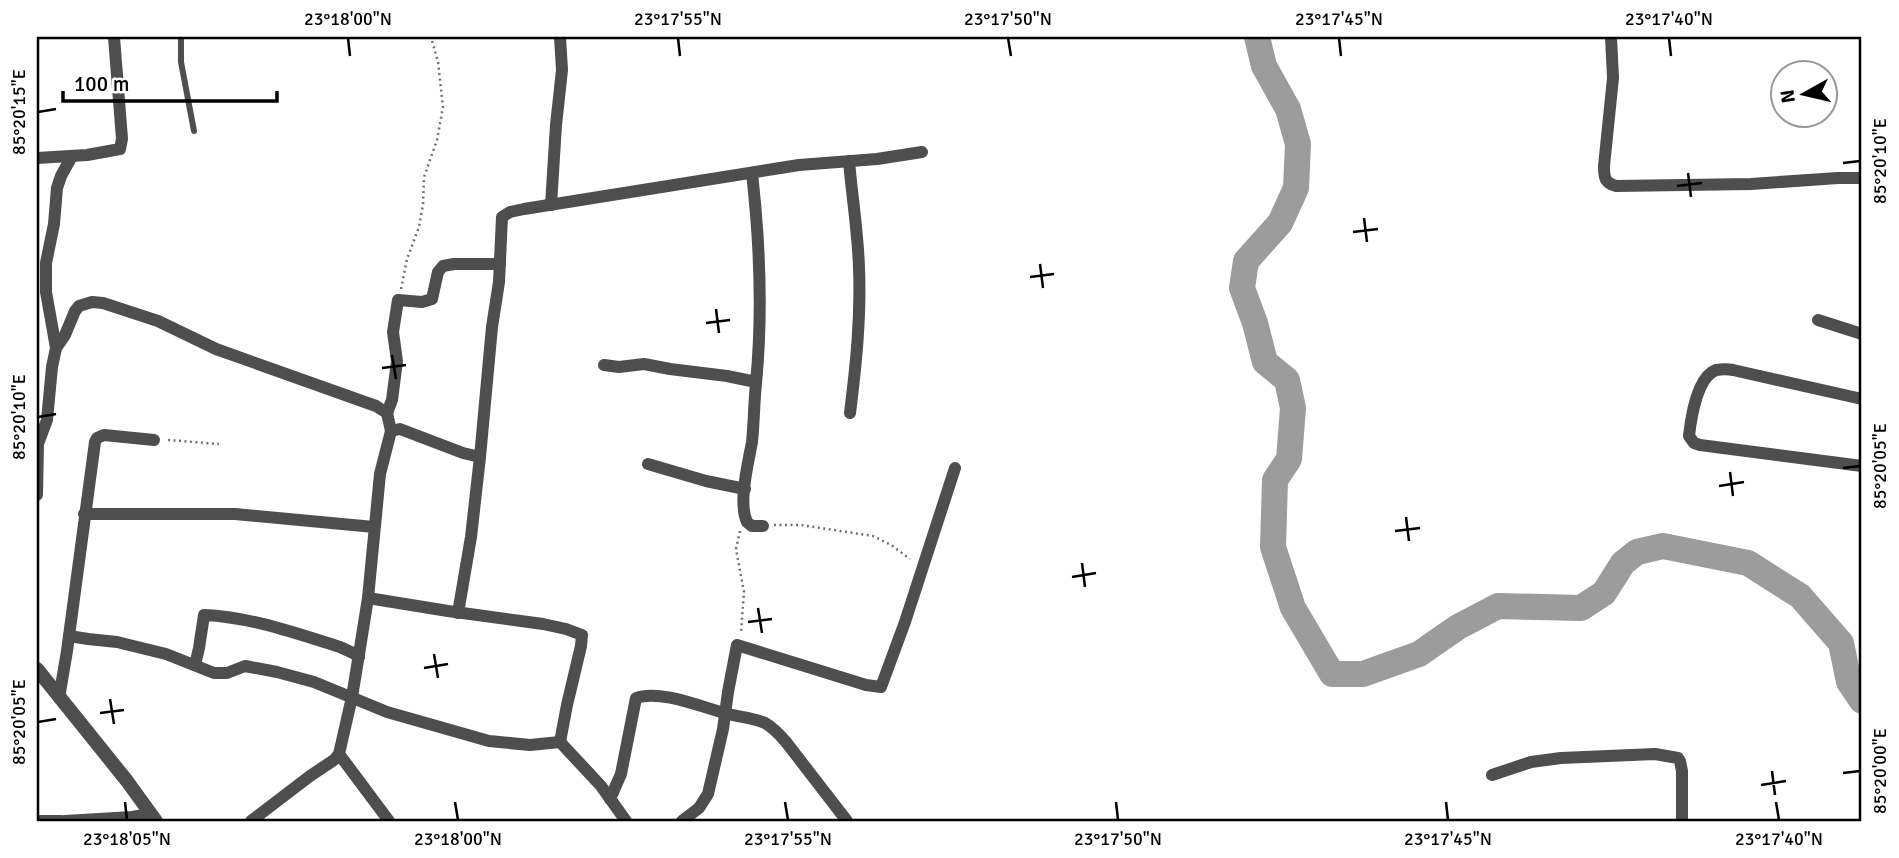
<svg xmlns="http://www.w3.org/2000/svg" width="1899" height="858" font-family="Signika,sans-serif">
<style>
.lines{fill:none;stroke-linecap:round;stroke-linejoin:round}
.river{stroke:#9c9c9c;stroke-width:26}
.path{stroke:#707070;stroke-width:2.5;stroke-dasharray:2 3.5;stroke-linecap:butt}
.service{stroke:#4e4e4e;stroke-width:6}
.minor{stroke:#4e4e4e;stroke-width:12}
.tertiary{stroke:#4e4e4e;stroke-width:14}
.ticks{fill:none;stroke:#000;stroke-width:2.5}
.neatline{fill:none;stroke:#000;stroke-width:2.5}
.ticks-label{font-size:18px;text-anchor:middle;fill:#000}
</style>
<rect width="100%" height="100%" fill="#fff"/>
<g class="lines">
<!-- river -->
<path class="river" d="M 1257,37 L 1264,66 L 1288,109 L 1298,144 L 1296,188 L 1280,223 L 1246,261 L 1242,288 L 1255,323 L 1265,362 L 1287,380 L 1293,408 L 1289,459 L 1275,480 L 1273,547 L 1293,608 L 1332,674 L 1363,674 L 1419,654 L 1458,627 L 1498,606 L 1581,608 L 1604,593 L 1623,563 L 1637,552 L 1663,546 L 1748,563 L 1800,596 L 1841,643 L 1849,682 L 1862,701"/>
<!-- path -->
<g class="path">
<path d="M 401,289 L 407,259 L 419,227 L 423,205 L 424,177 L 437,140 L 443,107 L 438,62 L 431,37"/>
<path d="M 168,440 L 219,444"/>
<path d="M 774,525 L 801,525 L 873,536 L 891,545 L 910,559"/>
<path d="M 740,531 L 736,549 L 744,592 L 741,632"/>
</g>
<!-- service -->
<path class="service" d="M 181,37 L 181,62 L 194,131"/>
<!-- minor -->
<g class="minor">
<path d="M 1611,37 L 1613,78 L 1604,166 C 1604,178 1605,183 1616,186 L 1751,184 L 1838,178 L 1862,178"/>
<path d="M 37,158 L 87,155 L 120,149 L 122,139 L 114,37"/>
<path d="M 849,161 C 852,197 858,232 859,268 C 861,317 856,365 850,413"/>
<path d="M 752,173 C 760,244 763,311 756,383 C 754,403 754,423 752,442 C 748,464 738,503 747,522 L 752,526 L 763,526"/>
<path d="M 551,205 L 556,125 L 562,70 L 560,37"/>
<path d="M 1818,320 L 1862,334"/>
<path d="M 56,348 L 65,335 L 75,311 L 79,306 L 92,302 L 103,303 L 158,321 L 216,349 L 376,406 L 387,413 L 391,431"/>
<path d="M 604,365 L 619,367 L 644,364 L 670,369 L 727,376 L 756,382"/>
<path d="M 1862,399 L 1733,370 C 1728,369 1722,369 1716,370 C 1697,377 1691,418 1689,436 L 1694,443 L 1700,445 L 1862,466"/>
<path d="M 387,413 L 392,400 L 397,361 L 393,332 L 398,300 L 422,302 L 432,299 L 438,272 L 443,266 L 454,264 L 500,264"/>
<path d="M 648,464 L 706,481 L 745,489"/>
<path d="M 37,495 L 38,444 L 47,420 L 52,367 L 56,348 L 46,292 L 46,263 L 54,224 L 57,188 L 61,176 L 72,156"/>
<path d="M 84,514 L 235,514 L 374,527"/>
<path d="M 368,598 L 448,611 L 543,624 L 566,629 L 582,635 L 581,646 L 567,705 L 560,742"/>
<path d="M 458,613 L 471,537 L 480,457"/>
<path d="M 69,636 L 88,639 L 117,642 L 166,654 L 214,673 L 227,673 L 245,666 L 277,672 L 314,682 L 387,712 L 489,741 L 530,745 L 560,742"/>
<path d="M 195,665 L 199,648 L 204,615 C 251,617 295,633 340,647 L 353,653 L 359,657"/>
<path d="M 59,698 L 67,651 L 95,442 L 97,438 L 104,435 L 154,440"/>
<path d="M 560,742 L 601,786 L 626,821"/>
<path d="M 339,754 L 389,821"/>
<path d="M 1492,775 L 1531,762 L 1561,758 L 1655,754 L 1678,758 L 1680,761 L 1682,771 L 1682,821"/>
<path d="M 610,799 L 621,774 L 636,698 C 660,689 704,708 728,714 C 740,717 754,718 765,723 C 774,728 780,735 786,742 L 847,821"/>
<path d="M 37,821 L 61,821"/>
<path d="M 65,821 L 132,817 L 150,814"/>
<path d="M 251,821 L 310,776 L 334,760 L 339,754 L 352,697 L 360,648 L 368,598 L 380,474 L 391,431 L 400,429 L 463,453 L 480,457 L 492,327 L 499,282 L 502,217 L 510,212 L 524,209 L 799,165 L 877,159 L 922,152"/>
<path d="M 682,821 L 699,808 L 708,794 L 723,729 L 728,692 L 737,645 L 866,685 L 881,687 L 905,622 L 955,468"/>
</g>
<!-- tertiary -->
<path class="tertiary" d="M 37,669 L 127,781 L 156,821"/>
</g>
<!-- ticks -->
<path class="ticks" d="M 348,38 L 350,56M 678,38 L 680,56M 1008,38 L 1011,56M 1339,38 L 1341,56M 1669,38 L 1671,56M 38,112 L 56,109M 1843,163 L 1860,161M 1688,173 L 1691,197M 1677,186 L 1702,183M 1364,218 L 1367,242M 1353,232 L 1378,229M 1040,264 L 1043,288M 1030,277 L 1054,274M 716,309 L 719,333M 706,323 L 730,320M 392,355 L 396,379M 382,368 L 406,365M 38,417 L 56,414M 1843,468 L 1860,466M 1730,472 L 1733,496M 1719,486 L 1744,482M 1406,517 L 1409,541M 1395,531 L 1420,528M 1082,563 L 1085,587M 1072,577 L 1096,573M 758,608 L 762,633M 748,622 L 772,619M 434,654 L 438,678M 424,668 L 448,664M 110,699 L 114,724M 100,713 L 124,710M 38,722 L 56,719M 1772,771 L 1775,795M 1843,773 L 1860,771M 1761,785 L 1786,781M 125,802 L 127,820M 455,802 L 458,820M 785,802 L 788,820M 1116,802 L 1118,820M 1446,802 L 1448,820M 1776,802 L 1779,820"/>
<!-- border -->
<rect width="1899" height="858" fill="none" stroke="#ffffff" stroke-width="77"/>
<!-- north arrow -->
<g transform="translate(1804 94) rotate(262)"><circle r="33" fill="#ffffff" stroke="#999999" stroke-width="2"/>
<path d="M0-5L12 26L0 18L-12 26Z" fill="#000000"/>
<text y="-10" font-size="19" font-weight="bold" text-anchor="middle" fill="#000000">N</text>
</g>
<!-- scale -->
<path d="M63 91v10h214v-10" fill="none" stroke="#000000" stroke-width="3.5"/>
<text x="74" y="91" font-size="21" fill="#000000" stroke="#ffffff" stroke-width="5" paint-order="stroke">100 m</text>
<rect x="38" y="38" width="1822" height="782" class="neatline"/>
<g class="ticks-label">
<text x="348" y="25">23°18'00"N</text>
<text x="678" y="25">23°17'55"N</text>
<text x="1008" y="25">23°17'50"N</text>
<text x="1339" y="25">23°17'45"N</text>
<text x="1669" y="25">23°17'40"N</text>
<text transform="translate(19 112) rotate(-90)" y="6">85°20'15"E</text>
<text transform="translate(1880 161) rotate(-90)" y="6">85°20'10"E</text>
<text transform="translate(19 417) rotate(-90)" y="6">85°20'10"E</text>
<text transform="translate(1880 466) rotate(-90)" y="6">85°20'05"E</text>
<text transform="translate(19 722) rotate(-90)" y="6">85°20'05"E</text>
<text transform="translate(1880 771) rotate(-90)" y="6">85°20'00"E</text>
<text x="127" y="845">23°18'05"N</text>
<text x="458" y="845">23°18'00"N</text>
<text x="788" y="845">23°17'55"N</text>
<text x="1118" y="845">23°17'50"N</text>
<text x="1448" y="845">23°17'45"N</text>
<text x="1779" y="845">23°17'40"N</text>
</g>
</svg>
